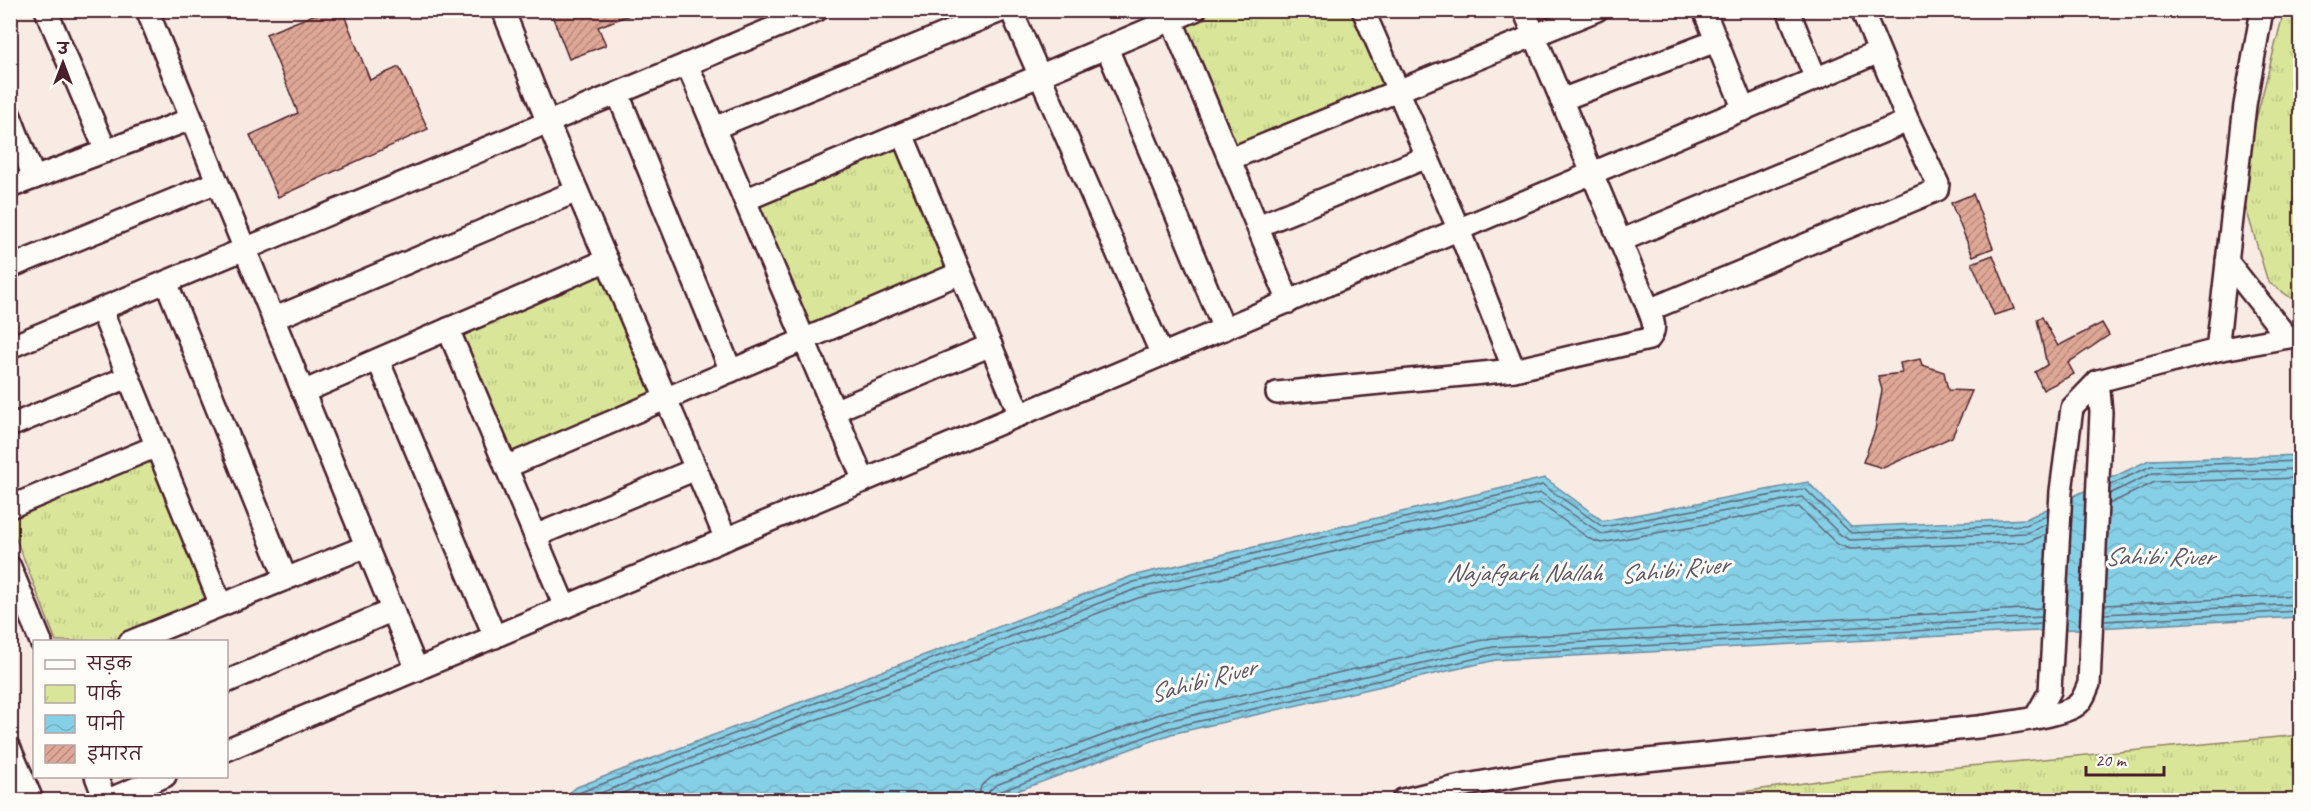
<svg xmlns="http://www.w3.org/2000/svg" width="2311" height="811" font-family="Caveat,'Playpen Sans Deva',sans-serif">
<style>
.park{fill:url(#park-tufts);stroke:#928262;stroke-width:1.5}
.water{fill:url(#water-waves);stroke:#6e899c;stroke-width:1.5}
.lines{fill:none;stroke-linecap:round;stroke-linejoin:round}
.shore{stroke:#626676;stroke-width:1.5}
.building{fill:url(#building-hatch);stroke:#4a1f2b;stroke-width:1.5}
.minor-casing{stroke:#4a1f2b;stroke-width:26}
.minor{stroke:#fdfcf7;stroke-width:21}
.labels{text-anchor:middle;stroke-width:6;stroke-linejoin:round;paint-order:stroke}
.water-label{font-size:26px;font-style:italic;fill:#5c5463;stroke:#fdfcf7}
</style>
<defs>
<pattern id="park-tufts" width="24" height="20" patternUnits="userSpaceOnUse" patternTransform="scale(1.5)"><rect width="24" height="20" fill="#d9e699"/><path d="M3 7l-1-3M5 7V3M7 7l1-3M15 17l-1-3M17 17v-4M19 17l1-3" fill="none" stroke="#bcc584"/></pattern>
<pattern id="water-waves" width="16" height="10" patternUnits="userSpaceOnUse" patternTransform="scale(1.5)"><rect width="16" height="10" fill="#86d0e7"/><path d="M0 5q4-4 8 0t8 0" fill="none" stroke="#75b2c6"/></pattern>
<pattern id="building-hatch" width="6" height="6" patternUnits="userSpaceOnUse" patternTransform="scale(1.5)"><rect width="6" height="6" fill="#dfa896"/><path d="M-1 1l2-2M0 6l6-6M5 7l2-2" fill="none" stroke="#b7887b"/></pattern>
</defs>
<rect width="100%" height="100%" fill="#f7ebe4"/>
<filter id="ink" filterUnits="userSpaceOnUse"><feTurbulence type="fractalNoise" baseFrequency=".0167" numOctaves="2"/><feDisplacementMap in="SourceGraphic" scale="12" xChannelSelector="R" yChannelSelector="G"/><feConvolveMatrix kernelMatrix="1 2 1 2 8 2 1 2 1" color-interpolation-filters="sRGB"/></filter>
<g filter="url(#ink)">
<!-- park -->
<g class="park">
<path d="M 1215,11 L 1352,11 L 1386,88 L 1240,151 L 1185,24 Z"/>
<path d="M 2284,11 L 2300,11 L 2300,304 L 2268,282 L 2239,185 Z"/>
<path d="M 898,144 L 953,272 L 808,335 L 752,207 Z"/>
<path d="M 603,268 L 659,395 L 513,458 L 457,331 Z"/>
<path d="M 151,459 L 208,603 L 111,641 L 56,641 L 11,526 L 11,514 Z"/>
<path d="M 2300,735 L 2300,800 L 1686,800 L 1832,779 Z"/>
</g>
<!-- water -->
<path class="water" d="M 2300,455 L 2300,617 L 1496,660 L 1171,734 L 993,800 L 560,800 L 577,787 L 1132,576 L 1545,478 L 1603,521 L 1808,482 L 1851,527 L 2026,519 L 2149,460 Z"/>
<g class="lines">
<!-- shore -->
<g class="shore">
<path d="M 2110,485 L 2151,466 L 2300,461"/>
<path d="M 2109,494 L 2153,473 L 2300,469"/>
<path d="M 2109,504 L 2155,482 L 2300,478"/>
<path d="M 2105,605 L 2300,595"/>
<path d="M 2104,614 L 2300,604"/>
<path d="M 2104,621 L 2300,611"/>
<path d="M 570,800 L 581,792 L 1134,582 L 1543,485 L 1603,527 L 1805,489 L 1851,533 L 2026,525 L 2048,515"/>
<path d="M 582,800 L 1136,589 L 1541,493 L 1602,534 L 1802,497 L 1842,536 L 1850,540 L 2027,533 L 2047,524"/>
<path d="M 604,800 L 1138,598 L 1539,503 L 1590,539 L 1601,543 L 1799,507 L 1837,544 L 1850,549 L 2028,542 L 2047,534"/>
<path d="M 978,800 L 981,786 L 992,777 L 1165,712 L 1492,638 L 2043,608"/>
<path d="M 987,800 L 989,791 L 996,785 L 1167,721 L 1493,647 L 2042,617"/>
<path d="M 994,800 L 999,792 L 1169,728 L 1495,654 L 2042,624"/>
</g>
</g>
<!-- building -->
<g class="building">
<path d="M 326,10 L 342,10 L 370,80 L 399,67 L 428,129 L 278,197 L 250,135 L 298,113 L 266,34 Z"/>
<path d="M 550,10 L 637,10 L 637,12 L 598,27 L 606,45 L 569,59 Z"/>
<path d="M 1973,194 L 1993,248 L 1973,256 L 1951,203 Z"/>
<path d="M 1993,255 L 2014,309 L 1994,315 L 1972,263 Z"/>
<path d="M 2042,317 L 2058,346 L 2102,323 L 2109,335 L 2068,363 L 2074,374 L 2043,390 L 2035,372 L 2047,365 L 2037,319 Z"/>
<path d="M 1920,359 L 1922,365 L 1944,372 L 1948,390 L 1972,391 L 1952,437 L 1883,468 L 1863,462 L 1875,430 L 1882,390 L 1878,376 L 1902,373 L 1900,363 Z"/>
</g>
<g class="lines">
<defs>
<g id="minor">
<path d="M 46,10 L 106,151"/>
<path d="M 147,10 L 417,670"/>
<path d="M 503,10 L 548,123 L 726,539"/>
<path d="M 1011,10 L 1162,355"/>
<path d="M 1363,10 L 1459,230 L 1514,370"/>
<path d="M 1524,10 L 1649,310 L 1937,190 L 1938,184 L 1908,121 L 1862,10"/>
<path d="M 1704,10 L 1744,110"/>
<path d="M 1788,10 L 1816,79"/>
<path d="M 1172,21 L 1289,302"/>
<path d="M 1107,48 L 1224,329"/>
<path d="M 687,64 L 864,481"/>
<path d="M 618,94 L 731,371"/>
<path d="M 1561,100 L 1716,41"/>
<path d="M 10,116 L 34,178"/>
<path d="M 714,128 L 1003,10"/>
<path d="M 902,134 L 1020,415"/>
<path d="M 1230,159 L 1597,10"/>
<path d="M 10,187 L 191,119"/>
<path d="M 745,200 L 1195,10"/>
<path d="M 1258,226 L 1427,157"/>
<path d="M 1620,241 L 1908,121"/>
<path d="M 2227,261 L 2287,337"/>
<path d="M 10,267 L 217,182"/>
<path d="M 166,282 L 286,579"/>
<path d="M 101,309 L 221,605"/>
<path d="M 273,319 L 577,191"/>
<path d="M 448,329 L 565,607"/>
<path d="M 10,347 L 817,10"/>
<path d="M 2217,350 L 2245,105 L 2262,10"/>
<path d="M 378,360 L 495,637"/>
<path d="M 303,392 L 607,260"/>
<path d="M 1277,393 L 1514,370 L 1649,339 C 1657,329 1653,321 1649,310"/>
<path d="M 834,411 L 991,345"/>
<path d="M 10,426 L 128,377"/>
<path d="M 506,467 L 960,273"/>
<path d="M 10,507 L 157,446"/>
<path d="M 535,536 L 696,469"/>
<path d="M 10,567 L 41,642"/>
<path d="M 130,642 L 367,546"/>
<path d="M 226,682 L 393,610"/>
<path d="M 2035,718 L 2050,691 L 2061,491 L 2072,408 L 2098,381 L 2217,350 L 2300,335"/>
<path d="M 10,749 L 32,800"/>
<path d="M 226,750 L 1879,52"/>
<path d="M 96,776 L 105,800"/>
<path d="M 108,800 L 165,776"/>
<path d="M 1403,800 L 1461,786 L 1556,769 L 1978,727 C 1998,724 2067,716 2078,704 C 2084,699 2086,690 2089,684 L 2101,412 L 2098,381"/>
</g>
</defs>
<!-- minor casing -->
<use href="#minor" class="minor-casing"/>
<!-- minor -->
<use href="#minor" class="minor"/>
</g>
</g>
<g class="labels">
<!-- water labels -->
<g class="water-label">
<text x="2159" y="565">Sahibi River</text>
<text transform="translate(1674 569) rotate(-6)" y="9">Sahibi River</text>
<text x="1524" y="581">Najafgarh Nallah</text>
<text transform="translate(1202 680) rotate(-15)" y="9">Sahibi River</text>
</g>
</g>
<!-- margin -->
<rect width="2311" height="811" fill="none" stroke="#fdfcf7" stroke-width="36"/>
<rect x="18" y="18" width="2275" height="775" fill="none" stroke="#4a1f2b" stroke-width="2" filter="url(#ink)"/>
<!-- legend -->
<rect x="33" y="640" width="195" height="138" fill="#fdfcf7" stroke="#b5a4a5" stroke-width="1.5"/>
<rect x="45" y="660" width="30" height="9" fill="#fdfcf7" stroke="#b5a4a5" stroke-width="1.5"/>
<text x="87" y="670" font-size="18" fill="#4a1f2b">सड़क</text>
<rect x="45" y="685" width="30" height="18" fill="url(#park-tufts)" stroke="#b5a4a5" stroke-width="1.5"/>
<text x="87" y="700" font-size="18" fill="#4a1f2b">पार्क</text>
<rect x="45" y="715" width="30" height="18" fill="url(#water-waves)" stroke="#b5a4a5" stroke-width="1.5"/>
<text x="87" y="730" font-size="18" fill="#4a1f2b">पानी</text>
<rect x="45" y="745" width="30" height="18" fill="url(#building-hatch)" stroke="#b5a4a5" stroke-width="1.5"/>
<text x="87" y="760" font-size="18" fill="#4a1f2b">इमारत</text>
<!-- north arrow -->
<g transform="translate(63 63)" stroke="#fdfcf7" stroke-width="4.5" paint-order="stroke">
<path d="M0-4.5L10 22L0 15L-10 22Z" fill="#4a1f2b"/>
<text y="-9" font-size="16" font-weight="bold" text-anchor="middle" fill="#4a1f2b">उ</text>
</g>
<!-- scale -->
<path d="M2086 766v9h78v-9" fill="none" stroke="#4a1f2b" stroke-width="3"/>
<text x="2095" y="766" font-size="18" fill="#4a1f2b" stroke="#fdfcf7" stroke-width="4.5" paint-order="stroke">20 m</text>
</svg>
